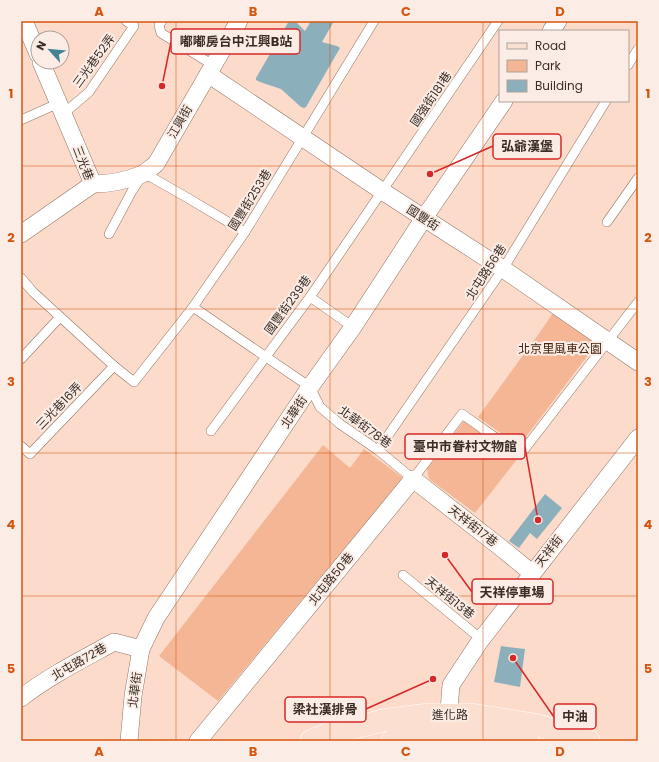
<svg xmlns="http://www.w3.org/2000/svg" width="659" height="762" font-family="Poppins,'Noto Sans TC',sans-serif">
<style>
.green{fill:#f4b694}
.building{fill:#8bb0bc}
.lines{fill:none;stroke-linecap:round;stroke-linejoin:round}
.service-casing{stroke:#907363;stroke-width:10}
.minor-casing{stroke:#907363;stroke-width:18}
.primary-casing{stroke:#fff;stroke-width:23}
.service{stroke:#fff;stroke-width:9}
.minor{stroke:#fff;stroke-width:17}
.primary{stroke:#fbe0d2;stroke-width:22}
.grid{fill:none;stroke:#d6550f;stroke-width:1;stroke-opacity:0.55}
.labels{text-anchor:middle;stroke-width:4;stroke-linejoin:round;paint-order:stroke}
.street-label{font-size:12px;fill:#392d26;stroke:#fbede6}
.park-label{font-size:12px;fill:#44210c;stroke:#fbede6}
.leader{fill:none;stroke:#d62828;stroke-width:1.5}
.callout-dot{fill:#d62828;stroke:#fbede6;stroke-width:1.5}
.callout{fill:#fbede6;stroke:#d62828;stroke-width:1.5}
.callout-label{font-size:13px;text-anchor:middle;font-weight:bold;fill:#392d26}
.neatline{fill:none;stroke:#d6550f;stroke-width:1.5}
.grid-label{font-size:13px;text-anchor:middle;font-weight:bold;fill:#d6550f}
</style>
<rect width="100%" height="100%" fill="#fcdbca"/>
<!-- green -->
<g class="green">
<path d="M 555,310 L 598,342 L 519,446 L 478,417 L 540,332 Z"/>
<path d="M 464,421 L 518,458 L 475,513 L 429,479 L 427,469 Z"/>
<path d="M 323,445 L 350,468 L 364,449 L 403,478 L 218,701 L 159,656 Z"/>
</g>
<!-- building -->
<g class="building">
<path d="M 289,21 L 295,21 L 305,31 L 311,21 L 334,21 L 322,42 L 337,46 L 340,48 L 306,107 L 304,108 L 301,107 L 281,89 L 260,82 L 256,80 L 256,78 Z"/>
<path d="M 545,494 L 562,508 L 537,539 L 530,533 L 519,548 L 509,541 Z"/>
<path d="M 501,646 L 525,649 L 520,687 L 494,682 Z"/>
</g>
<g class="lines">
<defs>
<g id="service">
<path d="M 162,21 L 159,25 L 161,33 L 213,65"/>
<path d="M 628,65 L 638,49"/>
<path d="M 63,114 L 89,92 L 134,26 L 126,21"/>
<path d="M 21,120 L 59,103"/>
<path d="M 607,222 L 638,178"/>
<path d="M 109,234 L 132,191 L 144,173 L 186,197 L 245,232"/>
<path d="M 21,278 L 33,292 L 114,366 L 134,382 L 193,307 L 245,232 L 374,21"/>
<path d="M 310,297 L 353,327"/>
<path d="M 193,307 L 310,387 L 320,407 L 340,424 L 378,450 L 413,479 L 462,414 L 520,455 L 638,302"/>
<path d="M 21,359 L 60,317"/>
<path d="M 211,431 L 310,297 L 498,21"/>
<path d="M 21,446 L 30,454 L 114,366"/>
<path d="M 378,450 L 503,269 L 606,101"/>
<path d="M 403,575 L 481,639"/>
</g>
<g id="minor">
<path d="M 24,21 L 38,54"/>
<path d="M 551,31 L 558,21"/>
<path d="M 41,62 L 93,184"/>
<path d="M 208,74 L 382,191 L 503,269 L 638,362"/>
<path d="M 93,184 C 108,184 128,180 143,174 C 147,171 152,167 156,164 L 239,21"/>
<path d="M 21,234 L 93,184"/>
<path d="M 21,698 C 49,676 83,659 114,642 L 141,649"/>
<path d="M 448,727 L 450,697 L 451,685 L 480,641 L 638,438"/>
<path d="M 129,741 L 133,696 L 141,649 L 156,618 L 310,387 L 353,327 L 424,218 L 504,101"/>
<path d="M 198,741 L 413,479 L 500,547 L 532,573"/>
</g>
<g id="primary">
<path d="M 311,741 L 328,734 L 385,720 L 425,715 L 475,715 L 537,725 L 589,741"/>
<path d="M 392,741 L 406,738 L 459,734 L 528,741"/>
</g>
</defs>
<!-- service casing -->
<use href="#service" class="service-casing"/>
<!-- minor casing -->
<use href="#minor" class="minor-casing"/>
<!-- primary casing -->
<use href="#primary" class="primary-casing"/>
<!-- service -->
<use href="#service" class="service"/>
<!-- minor -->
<use href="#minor" class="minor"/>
<!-- primary -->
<use href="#primary" class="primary"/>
</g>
<!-- grid -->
<path class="grid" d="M 176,21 L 176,741M 330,21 L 330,741M 483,21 L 483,741M 21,166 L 638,166M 21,309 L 638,309M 21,453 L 638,453M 21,596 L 638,596"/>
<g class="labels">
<!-- street labels -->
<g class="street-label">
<text transform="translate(94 61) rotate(-54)" y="4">三光巷52弄</text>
<text transform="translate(431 99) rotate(-56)" y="4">國強街181巷</text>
<text transform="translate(180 122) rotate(-60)" y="4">江興街</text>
<text transform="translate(83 163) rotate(69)" y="4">三光巷</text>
<text transform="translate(250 200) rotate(-58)" y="4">國豐街253巷</text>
<text transform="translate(423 218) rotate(33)" y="4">國豐街</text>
<text transform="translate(486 272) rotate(-57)" y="4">北屯路56巷</text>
<text transform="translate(288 305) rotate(-54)" y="4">國豐街239巷</text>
<text transform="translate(59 406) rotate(-46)" y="4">三光巷16弄</text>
<text transform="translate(294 412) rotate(-56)" y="4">北華街</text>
<text transform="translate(365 427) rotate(36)" y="4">北華街78巷</text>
<text transform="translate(473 526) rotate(38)" y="4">天祥街17巷</text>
<text transform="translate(549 551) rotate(-52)" y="4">天祥街</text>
<text transform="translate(331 579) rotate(-51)" y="4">北屯路50巷</text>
<text transform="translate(450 598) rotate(39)" y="4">天祥街13巷</text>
<text transform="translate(79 662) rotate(-30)" y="4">北屯路72巷</text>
<text transform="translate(135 690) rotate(-82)" y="4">北華街</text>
<text x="450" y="719">進化路</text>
</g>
<!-- park labels -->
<g class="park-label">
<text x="560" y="353">北京里風車公園</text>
</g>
</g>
<!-- callouts -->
<path class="leader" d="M162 86L171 42M430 174L493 146M538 520L525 447M445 555L472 592M433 679L366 709M513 658L554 717"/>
<g class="callout-dot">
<circle cx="162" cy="86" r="4"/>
<circle cx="430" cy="174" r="4"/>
<circle cx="538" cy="520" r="4"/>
<circle cx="445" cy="555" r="4"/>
<circle cx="433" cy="679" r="4"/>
<circle cx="513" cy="658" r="4"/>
</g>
<g class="callout">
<rect x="171" y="29" width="129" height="25" rx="4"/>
<rect x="493" y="134" width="68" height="25" rx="4"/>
<rect x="405" y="434" width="120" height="25" rx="4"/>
<rect x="472" y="579" width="81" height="25" rx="4"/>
<rect x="285" y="697" width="81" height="25" rx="4"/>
<rect x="554" y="704" width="42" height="25" rx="4"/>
</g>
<g class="callout-label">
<text x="236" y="46">嘟嘟房台中江興B站</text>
<text x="527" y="151">弘爺漢堡</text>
<text x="465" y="451">臺中市眷村文物館</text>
<text x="512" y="597">天祥停車場</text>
<text x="325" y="714">梁社漢排骨</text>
<text x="575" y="721">中油</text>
</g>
<!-- border -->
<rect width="659" height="762" fill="none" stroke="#fbede6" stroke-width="44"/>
<!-- legend -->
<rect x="499" y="30" width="130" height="72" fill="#fbede6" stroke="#ada099"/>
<rect x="507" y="43" width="20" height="6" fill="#fbe0d2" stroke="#ada099"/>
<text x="535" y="50" font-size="12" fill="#392d26">Road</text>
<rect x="507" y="60" width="20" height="12" fill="#f4b694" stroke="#ada099"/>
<text x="535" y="70" font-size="12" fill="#392d26">Park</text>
<rect x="507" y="80" width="20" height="12" fill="#8bb0bc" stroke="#ada099"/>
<text x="535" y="90" font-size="12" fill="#392d26">Building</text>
<!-- north arrow -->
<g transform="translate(50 50) rotate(297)"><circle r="19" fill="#fbede6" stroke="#ada099"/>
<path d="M0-3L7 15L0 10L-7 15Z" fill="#428396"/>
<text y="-6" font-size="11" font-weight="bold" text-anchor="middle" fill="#392d26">N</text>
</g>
<rect x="22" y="22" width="615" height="718" class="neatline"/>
<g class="grid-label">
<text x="99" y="16">A</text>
<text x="253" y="16">B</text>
<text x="406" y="16">C</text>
<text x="560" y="16">D</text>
<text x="11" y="98">1</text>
<text x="648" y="98">1</text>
<text x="11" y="242">2</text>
<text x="648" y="242">2</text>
<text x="11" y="386">3</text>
<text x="648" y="386">3</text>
<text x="11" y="529">4</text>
<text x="648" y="529">4</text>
<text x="11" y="673">5</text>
<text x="648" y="673">5</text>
<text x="99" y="756">A</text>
<text x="253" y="756">B</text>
<text x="406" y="756">C</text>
<text x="560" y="756">D</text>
</g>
</svg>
